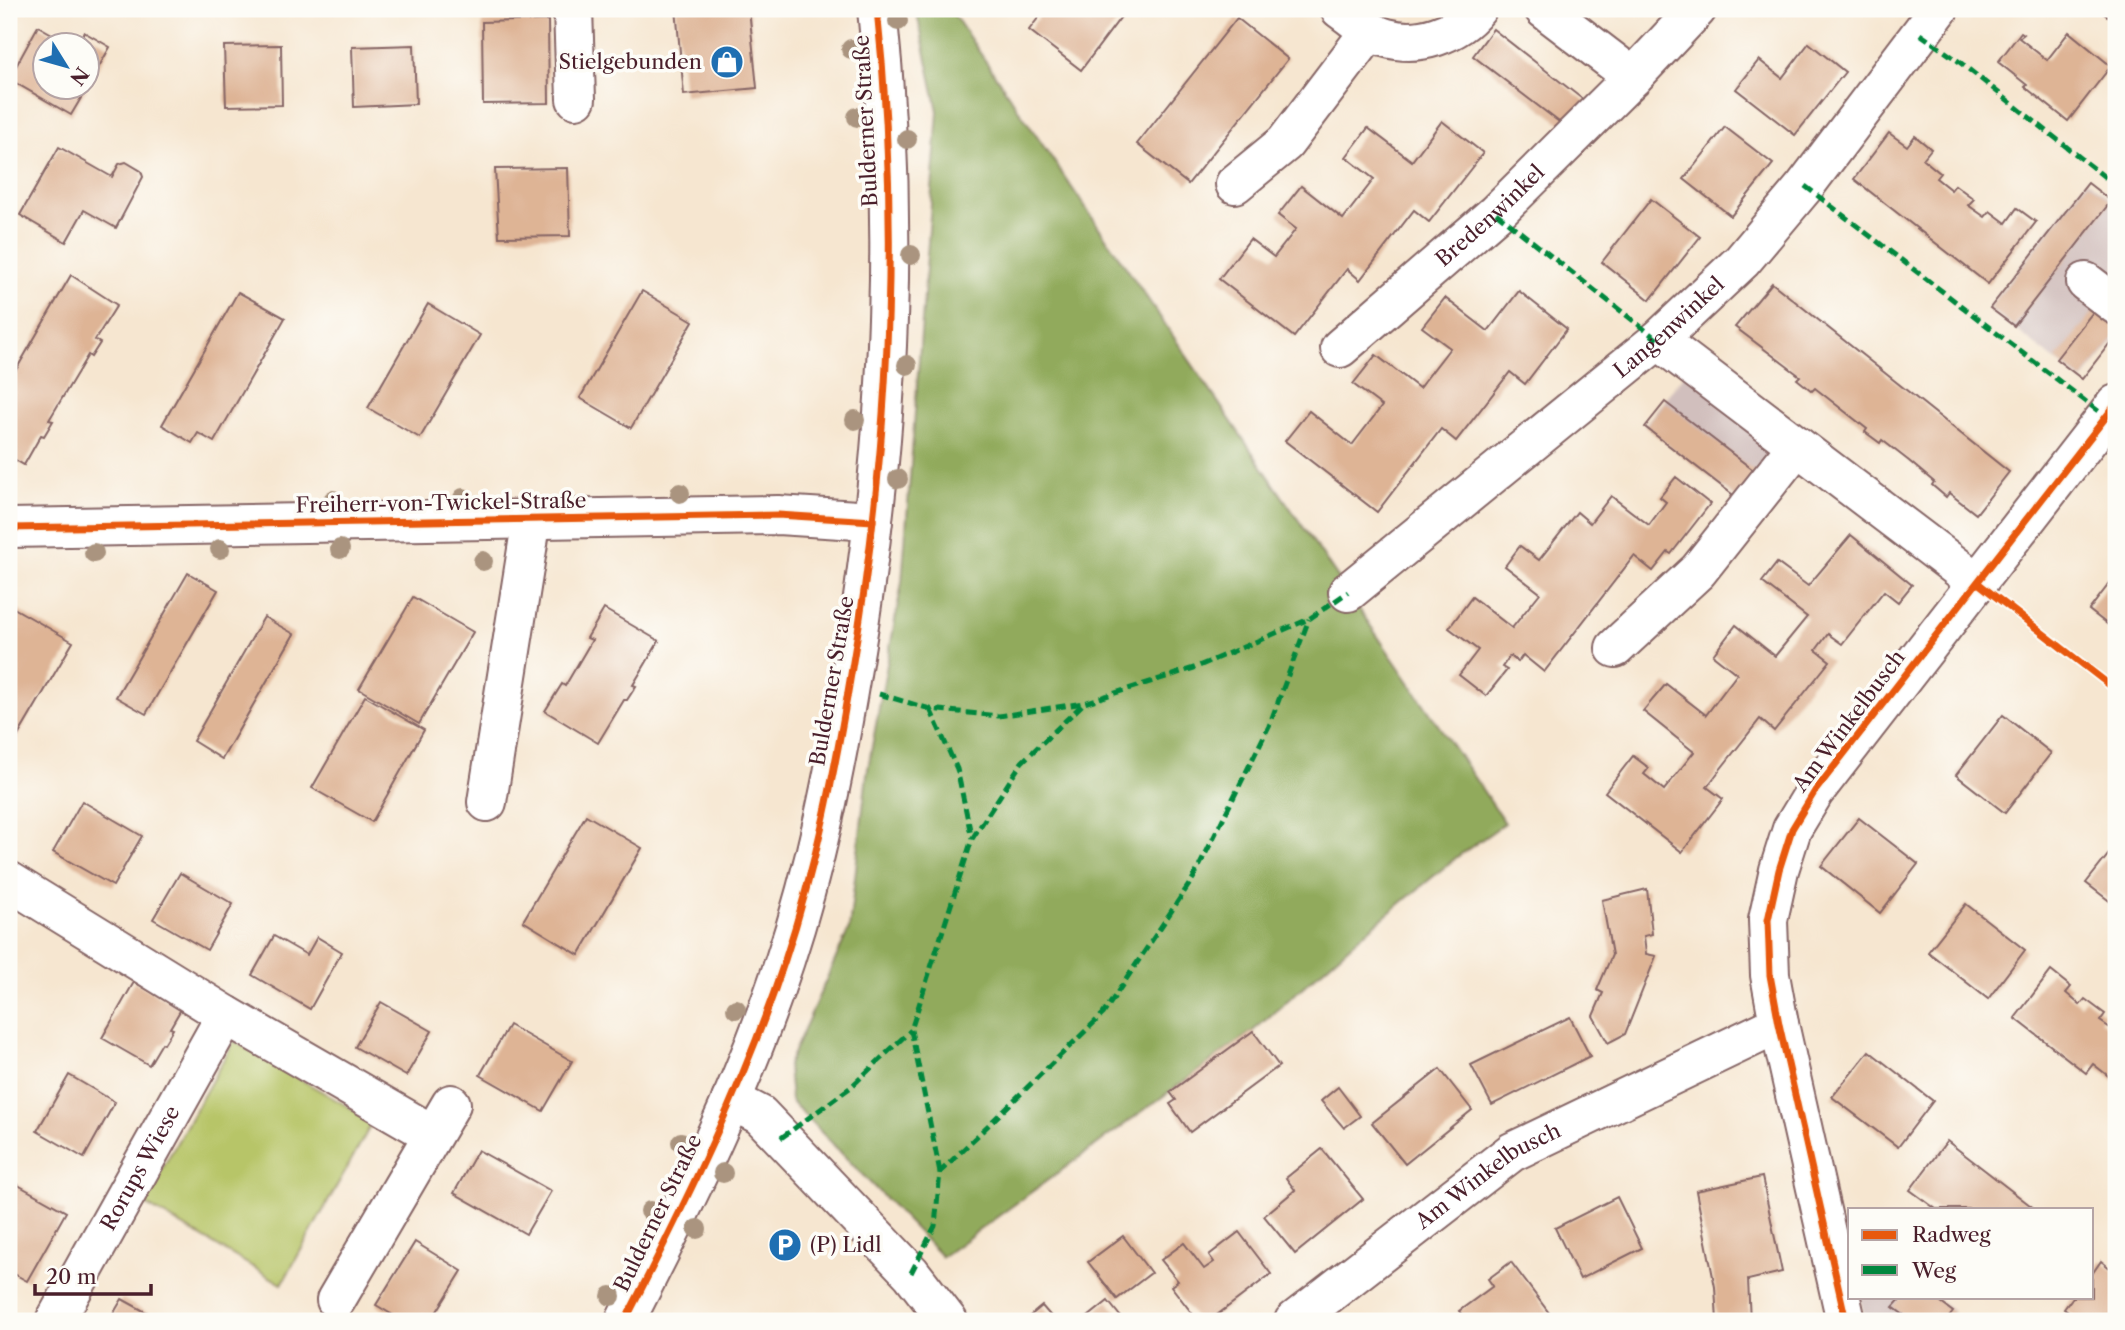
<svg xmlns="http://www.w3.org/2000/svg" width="2125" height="1330" font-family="'Libre Caslon Text',serif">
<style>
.industrial{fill:#d1bfbd}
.green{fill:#b7c567;stroke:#807249;stroke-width:2}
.forest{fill:#91aa5c;stroke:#6e6444;stroke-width:2}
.building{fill:#deb495}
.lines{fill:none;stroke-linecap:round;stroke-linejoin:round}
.minor-casing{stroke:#866565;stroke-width:42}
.minor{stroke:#fff;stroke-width:38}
.quiet{stroke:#00873e;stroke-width:5;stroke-dasharray:10 5;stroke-linecap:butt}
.cycleway-casing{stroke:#fdfcf7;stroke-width:11}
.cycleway{stroke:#e8590c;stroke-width:7}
.tree{fill:#aa947f}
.labels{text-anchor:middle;stroke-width:7;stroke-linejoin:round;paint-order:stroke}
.poi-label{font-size:21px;fill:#4a1f2b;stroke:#fdfcf7;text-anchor:end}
.street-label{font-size:21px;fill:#4a1f2b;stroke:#fdfcf7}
</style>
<rect width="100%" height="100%" fill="#fdfcf7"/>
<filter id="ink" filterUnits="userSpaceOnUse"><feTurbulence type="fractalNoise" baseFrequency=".0143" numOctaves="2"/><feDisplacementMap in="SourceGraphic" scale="14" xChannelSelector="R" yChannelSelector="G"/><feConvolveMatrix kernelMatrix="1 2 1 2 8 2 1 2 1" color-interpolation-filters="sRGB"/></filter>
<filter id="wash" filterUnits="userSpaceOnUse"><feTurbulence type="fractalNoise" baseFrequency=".00686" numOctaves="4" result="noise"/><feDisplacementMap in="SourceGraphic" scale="28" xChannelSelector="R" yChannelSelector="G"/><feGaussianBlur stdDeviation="1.57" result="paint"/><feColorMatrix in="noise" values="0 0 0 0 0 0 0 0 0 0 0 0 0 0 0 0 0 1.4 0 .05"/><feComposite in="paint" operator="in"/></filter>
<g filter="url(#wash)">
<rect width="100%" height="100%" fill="#f6e6d0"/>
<!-- industrial -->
<g class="industrial">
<path d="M 2087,180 L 2116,203 L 2116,338 L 2082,381 L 1988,308 Z"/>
<path d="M 1685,373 L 1783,450 L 1741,502 L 1644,426 Z"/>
<path d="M 1860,1297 L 1935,1297 L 1954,1311 L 1947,1321 L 1865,1321 Z"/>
</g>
<!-- green -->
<path class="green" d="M 234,1041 L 373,1121 L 282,1284 L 143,1203 Z"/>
<!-- forest -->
<path class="forest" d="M 916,9 L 950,9 L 1505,823 L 1457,857 L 1356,940 L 1253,1031 L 942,1257 L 791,1101 L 788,1065 L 849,929 L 867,774 L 902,582 L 938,111 Z"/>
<g id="blocks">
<!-- building -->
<g class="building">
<path d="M 676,9 L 749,9 L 757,88 L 684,95 Z"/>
<path d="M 1045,9 L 1124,9 L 1126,10 L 1081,70 L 1029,30 Z"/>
<path d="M 2098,9 L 2116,9 L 2116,23 Z"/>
<path d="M 1237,18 L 1288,59 L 1188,184 L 1137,144 Z"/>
<path d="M 548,20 L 549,103 L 483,104 L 482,22 Z"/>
<path d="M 38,26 L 73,46 L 46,46 L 46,88 L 87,88 L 71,115 L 9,79 Z"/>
<path d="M 1493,29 L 1590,105 L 1567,128 L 1473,56 Z"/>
<path d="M 84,32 L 110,47 L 88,86 L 88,46 L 77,46 Z"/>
<path d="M 2021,32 L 2024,34 L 2019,38 L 2047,60 L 2069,32 L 2111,66 L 2068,121 L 2025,87 L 2027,85 L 1998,62 Z"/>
<path d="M 1809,43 L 1845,72 L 1795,135 L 1736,89 L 1759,60 L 1782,78 Z"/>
<path d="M 281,45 L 282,105 L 226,106 L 224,46 Z"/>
<path d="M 414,45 L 416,104 L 354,107 L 352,47 Z"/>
<path d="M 1442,121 L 1483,153 L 1429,222 L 1414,210 L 1360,280 L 1347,269 L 1294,337 L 1219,279 L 1250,239 L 1274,257 L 1296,229 L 1278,215 L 1301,186 L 1343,219 L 1374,179 L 1346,157 L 1368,128 L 1412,161 Z"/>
<path d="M 1725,127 L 1773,164 L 1731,216 L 1684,179 Z"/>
<path d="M 1889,133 L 1907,146 L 1915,136 L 1931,149 L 1923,159 L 1940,173 L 1936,178 L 1951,190 L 1955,185 L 1974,199 L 1968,205 L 1985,217 L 1990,211 L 2006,223 L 2017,208 L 2036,222 L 1988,284 L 1854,179 Z"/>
<path d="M 59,147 L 112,177 L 119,164 L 126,162 L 141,171 L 143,177 L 116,228 L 84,210 L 66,242 L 20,215 Z"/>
<path d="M 568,168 L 570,236 L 499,237 L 495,169 Z"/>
<path d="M 2088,183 L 2111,201 L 2014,326 L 1990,308 Z"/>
<path d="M 1651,199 L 1700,237 L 1650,300 L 1602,262 Z"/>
<path d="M 71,275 L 117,305 L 95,340 L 100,343 L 91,357 L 88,355 L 49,420 L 53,421 L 44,436 L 41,435 L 24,465 L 9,456 L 9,382 Z"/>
<path d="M 1772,283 L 2009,472 L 1976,514 L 1949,493 L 1946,497 L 1932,485 L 1934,482 L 1909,461 L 1882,440 L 1880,443 L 1865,432 L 1867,429 L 1815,388 L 1812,391 L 1797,379 L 1800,376 L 1735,327 Z"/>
<path d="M 642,291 L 693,321 L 631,428 L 580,398 Z"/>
<path d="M 1519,291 L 1567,329 L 1525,384 L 1510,372 L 1456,441 L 1441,429 L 1377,512 L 1285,441 L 1309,411 L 1352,445 L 1382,406 L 1353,384 L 1376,355 L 1419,388 L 1450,348 L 1422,327 L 1445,298 L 1488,331 Z"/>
<path d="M 238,292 L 285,318 L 214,442 L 198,433 L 192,443 L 162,425 Z"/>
<path d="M 428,304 L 480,335 L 420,438 L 368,408 Z"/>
<path d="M 2097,307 L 2116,323 L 2116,335 L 2082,379 L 2056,359 Z"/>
<path d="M 1665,402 L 1761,476 L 1741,501 L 1645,427 Z"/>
<path d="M 1676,477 L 1710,504 L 1671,554 L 1668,552 L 1653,571 L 1634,556 L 1544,672 L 1523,655 L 1518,662 L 1510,656 L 1502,667 L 1507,670 L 1486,696 L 1459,675 L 1478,650 L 1449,628 L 1472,597 L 1512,628 L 1540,593 L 1505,566 L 1520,546 L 1539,560 L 1577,512 L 1590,523 L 1611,496 L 1649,525 L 1666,502 L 1660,497 Z"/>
<path d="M 1851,535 L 1912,585 L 1898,602 L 1884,591 L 1842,644 L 1828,634 L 1816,650 L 1830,661 L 1774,731 L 1760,719 L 1719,771 L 1707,787 L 1723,799 L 1682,852 L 1605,792 L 1633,756 L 1649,768 L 1644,774 L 1664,790 L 1694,752 L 1643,711 L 1666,684 L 1706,715 L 1737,674 L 1713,655 L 1736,625 L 1775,656 L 1807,617 L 1762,582 L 1777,563 L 1808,586 Z"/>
<path d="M 188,573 L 218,590 L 146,714 L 116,697 Z"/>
<path d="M 2116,575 L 2116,631 L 2089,610 Z"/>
<path d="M 413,597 L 473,632 L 419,724 L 359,689 Z"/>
<path d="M 12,607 L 73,642 L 9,751 L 9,612 Z"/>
<path d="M 604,609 L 659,641 L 633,685 L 636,686 L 627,700 L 624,700 L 598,743 L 545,711 L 562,684 L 565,686 L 592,640 L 587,638 Z"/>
<path d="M 264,617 L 294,634 L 222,759 L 193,741 Z"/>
<path d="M 365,696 L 424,730 L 372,822 L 312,788 Z"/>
<path d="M 2003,715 L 2051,753 L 2005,813 L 1956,775 Z"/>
<path d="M 82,801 L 142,836 L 113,886 L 53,852 Z"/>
<path d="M 586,815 L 642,848 L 579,955 L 523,921 Z"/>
<path d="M 1859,818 L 1918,864 L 1880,913 L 1821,866 Z"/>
<path d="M 2116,845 L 2116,906 L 2086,883 Z"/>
<path d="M 180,873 L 233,904 L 207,950 L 153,919 Z"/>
<path d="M 1647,889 L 1652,934 L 1644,936 L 1646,954 L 1656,956 L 1625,1034 L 1608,1043 L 1593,1016 L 1603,993 L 1597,990 L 1612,955 L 1602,900 Z"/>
<path d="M 1966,904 L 2025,950 L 1988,999 L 1928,952 Z"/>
<path d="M 274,936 L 307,955 L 317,937 L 342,952 L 310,1009 L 252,975 Z"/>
<path d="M 2051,971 L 2071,987 L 2066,993 L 2080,1005 L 2085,999 L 2105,1014 L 2100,1021 L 2116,1032 L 2116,1082 L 2093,1064 L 2086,1073 L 2015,1018 Z"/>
<path d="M 134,982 L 181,1009 L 170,1028 L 173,1029 L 164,1044 L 162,1043 L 149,1065 L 102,1038 Z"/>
<path d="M 381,1002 L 432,1031 L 406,1076 L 355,1047 Z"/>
<path d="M 1570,1017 L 1590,1056 L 1492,1105 L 1471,1065 Z"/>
<path d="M 509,1025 L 572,1061 L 543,1111 L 480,1075 Z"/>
<path d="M 1253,1031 L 1279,1066 L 1190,1132 L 1170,1104 L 1176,1100 L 1170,1092 Z"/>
<path d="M 1869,1051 L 1933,1101 L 1898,1147 L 1832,1097 Z"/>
<path d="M 1440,1069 L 1472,1110 L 1405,1164 L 1372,1123 Z"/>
<path d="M 69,1075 L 115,1102 L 84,1158 L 37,1131 Z"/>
<path d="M 1338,1087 L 1360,1116 L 1344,1128 L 1321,1101 Z"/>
<path d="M 1947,1141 L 2035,1209 L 1936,1209 L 1910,1190 Z"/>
<path d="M 1322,1149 L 1363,1199 L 1295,1254 L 1264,1216 L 1295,1190 L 1286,1178 Z"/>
<path d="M 478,1150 L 551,1191 L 526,1234 L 454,1193 Z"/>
<path d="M 1762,1177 L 1782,1272 L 1748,1280 L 1750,1321 L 1717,1321 L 1715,1287 L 1696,1191 Z"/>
<path d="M 9,1180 L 66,1212 L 27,1281 L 9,1271 Z"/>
<path d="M 1617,1197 L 1642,1248 L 1580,1279 L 1555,1228 Z"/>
<path d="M 1239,1232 L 1271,1274 L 1209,1321 L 1198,1321 L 1171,1286 L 1178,1281 L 1161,1260 L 1184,1243 L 1204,1269 L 1214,1262 L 1209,1255 Z"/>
<path d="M 1123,1236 L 1151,1273 L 1117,1299 L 1088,1262 Z"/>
<path d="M 415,1242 L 462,1271 L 431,1321 L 403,1321 L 376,1305 Z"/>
<path d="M 2101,1261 L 2116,1273 L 2116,1321 L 2080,1321 L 2064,1309 L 2073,1297 L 2092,1297 L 2092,1274 Z"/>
<path d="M 1511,1262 L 1555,1321 L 1467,1321 L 1459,1311 L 1493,1286 L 1488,1279 Z"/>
<path d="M 1902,1297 L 1933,1297 L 1953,1312 L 1946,1321 L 1912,1321 L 1893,1307 Z"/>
<path d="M 122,1299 L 162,1321 L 109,1321 Z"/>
<path d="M 1108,1301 L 1124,1321 L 1083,1321 Z"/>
<path d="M 1042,1306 L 1055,1321 L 1024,1321 Z"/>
</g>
</g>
</g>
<g filter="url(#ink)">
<use href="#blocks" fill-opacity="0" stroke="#866565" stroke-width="2"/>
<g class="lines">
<defs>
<g id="minor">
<path d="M 573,9 L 576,99"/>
<path d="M 1340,9 C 1355,19 1369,34 1387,38 C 1419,47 1457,34 1477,9"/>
<path d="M 1544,9 L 1633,77"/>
<path d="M 1235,184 L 1285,143 L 1370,31"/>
<path d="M 2086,282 L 2116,305"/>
<path d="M 1658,340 L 1978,583"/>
<path id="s1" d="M 1340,348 L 1496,213 L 1633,77 L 1697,9"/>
<path d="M 9,528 L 778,515 L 873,521"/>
<path id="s2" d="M 1348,592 L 1658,340 L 1742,261 L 1805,186 L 1939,9"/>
<path d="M 1615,648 L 1698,571 L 1797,446"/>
<path d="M 487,802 L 532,518"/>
<path d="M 9,881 L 226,1015 L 432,1134"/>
<path d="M 731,1100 L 760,1115 L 911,1273 L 948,1321"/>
<path d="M 336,1300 L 451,1104"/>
<path id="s3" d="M 55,1321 L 226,1015"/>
<path d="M 625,1321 C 685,1204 744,1085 785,960 C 816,866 835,771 851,674 C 889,453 901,232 877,9"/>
<path id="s4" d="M 1294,1321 L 1512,1152 L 1779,1024"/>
<path d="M 1846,1321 L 1779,1024 L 1770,975 L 1768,920 L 1779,870 L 1792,829 L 1815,791 L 2116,404"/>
</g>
</defs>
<!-- minor casing -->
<use href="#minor" class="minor-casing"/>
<!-- minor -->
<use href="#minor" class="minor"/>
<!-- quiet -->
<g class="quiet">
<path d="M 1920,34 L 1957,60 L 2116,186"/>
<path d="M 1805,186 L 2106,417"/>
<path d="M 1496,213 L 1658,340"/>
<path d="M 879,694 L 930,709 L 999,716 L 1084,703 L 1194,668 L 1309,619 L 1348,592"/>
<path d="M 930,709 L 957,769 L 972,839"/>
<path d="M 781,1138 L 851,1087 L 911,1030"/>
<path d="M 940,1172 L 911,1030 L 972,839 L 1022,762 L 1084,703"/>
<path d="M 911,1273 L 935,1226 L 940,1172 L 1103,1014 L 1194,877 L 1269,726 L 1309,619"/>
</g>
<defs>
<g id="cycleway">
<path d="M 9,528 L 778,515 L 873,521"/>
<path d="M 1978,583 L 2116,690"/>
<path d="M 625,1321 C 685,1204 744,1085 785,960 C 816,866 835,771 851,674 C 889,453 901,232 877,9"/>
<path d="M 1846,1321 L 1779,1024 L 1770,975 L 1768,920 L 1779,870 L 1792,829 L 1815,791 L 2116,404"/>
</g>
</defs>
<!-- cycleway casing -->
<use href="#cycleway" class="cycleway-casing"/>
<!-- cycleway -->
<use href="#cycleway" class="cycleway"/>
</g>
<!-- trees -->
<g class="tree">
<circle cx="898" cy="21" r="10"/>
<circle cx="851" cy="49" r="10"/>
<circle cx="857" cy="117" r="10"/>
<circle cx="907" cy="139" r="10"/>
<circle cx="911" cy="255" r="10"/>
<circle cx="907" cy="365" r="10"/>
<circle cx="855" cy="420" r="10"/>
<circle cx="898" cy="479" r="10"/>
<circle cx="680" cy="493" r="10"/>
<circle cx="463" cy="498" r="10"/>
<circle cx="333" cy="500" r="10"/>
<circle cx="220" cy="549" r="10"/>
<circle cx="340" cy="549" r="10"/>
<circle cx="94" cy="553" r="10"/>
<circle cx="483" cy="561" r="10"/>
<circle cx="736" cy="1009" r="10"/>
<circle cx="681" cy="1142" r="10"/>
<circle cx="723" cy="1173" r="10"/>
<circle cx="650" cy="1211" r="10"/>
<circle cx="697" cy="1229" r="10"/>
<circle cx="611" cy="1296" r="10"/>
</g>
</g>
<!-- icons -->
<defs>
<symbol id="shop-disc" viewBox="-11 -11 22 22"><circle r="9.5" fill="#1f6fb2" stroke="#fdfcf7"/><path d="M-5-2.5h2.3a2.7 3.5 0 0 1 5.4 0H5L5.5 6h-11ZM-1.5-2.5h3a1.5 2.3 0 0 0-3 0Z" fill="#fff"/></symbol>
<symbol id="parking-disc" viewBox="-11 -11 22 22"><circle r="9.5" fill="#1f6fb2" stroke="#fdfcf7"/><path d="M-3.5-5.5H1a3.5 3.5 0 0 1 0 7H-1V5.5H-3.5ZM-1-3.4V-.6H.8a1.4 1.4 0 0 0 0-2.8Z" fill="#fff"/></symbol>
</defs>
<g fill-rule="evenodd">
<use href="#shop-disc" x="708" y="43" width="38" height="38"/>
<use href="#parking-disc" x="766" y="1226" width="38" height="38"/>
</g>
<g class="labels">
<!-- poi labels -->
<g class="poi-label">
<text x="702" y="69">Stielgebunden</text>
<text x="810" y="1252" text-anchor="start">(P) Lidl</text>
</g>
<!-- street labels -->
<g class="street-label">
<text transform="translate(866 121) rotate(-93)" y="7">Bulderner Straße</text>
<text dy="7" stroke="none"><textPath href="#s1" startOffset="200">Bredenwinkel</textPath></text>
<text dy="7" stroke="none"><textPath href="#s2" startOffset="416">Langenwinkel</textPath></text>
<text transform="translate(441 503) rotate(-1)" y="7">Freiherr-von-Twickel-Straße</text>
<text transform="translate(832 681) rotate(-80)" y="7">Bulderner Straße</text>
<text transform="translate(1849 721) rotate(-53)" y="7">Am Winkelbusch</text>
<text dy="7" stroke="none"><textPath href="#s3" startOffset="175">Rorups Wiese</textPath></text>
<text dy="7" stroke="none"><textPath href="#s4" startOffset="243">Am Winkelbusch</textPath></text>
<text transform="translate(658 1213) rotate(-64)" y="7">Bulderner Straße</text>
</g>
</g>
<!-- margin -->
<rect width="2125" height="1330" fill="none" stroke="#fdfcf7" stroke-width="35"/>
<!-- legend -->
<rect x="1848" y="1208" width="245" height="91" fill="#fdfcf7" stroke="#b5a4a5" stroke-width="2"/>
<rect x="1862" y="1230" width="35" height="10" fill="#e8590c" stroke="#b5a4a5" stroke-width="2"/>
<text x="1912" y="1242" font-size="21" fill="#4a1f2b">Radweg</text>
<rect x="1862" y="1265" width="35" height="10" fill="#00873e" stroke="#b5a4a5" stroke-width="2"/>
<text x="1912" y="1278" font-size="21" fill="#4a1f2b">Weg</text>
<!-- north arrow -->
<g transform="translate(66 66) rotate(127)"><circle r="33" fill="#fdfcf7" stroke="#b5a4a5" stroke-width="2"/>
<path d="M0-5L12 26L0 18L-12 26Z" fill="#1f6fb2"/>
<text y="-10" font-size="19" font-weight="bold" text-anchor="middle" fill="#4a1f2b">N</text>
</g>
<!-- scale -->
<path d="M35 1284v10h116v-10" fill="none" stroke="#4a1f2b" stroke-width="3.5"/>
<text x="46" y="1284" font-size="21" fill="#4a1f2b" stroke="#fdfcf7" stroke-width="5" paint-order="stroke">20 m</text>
</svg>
